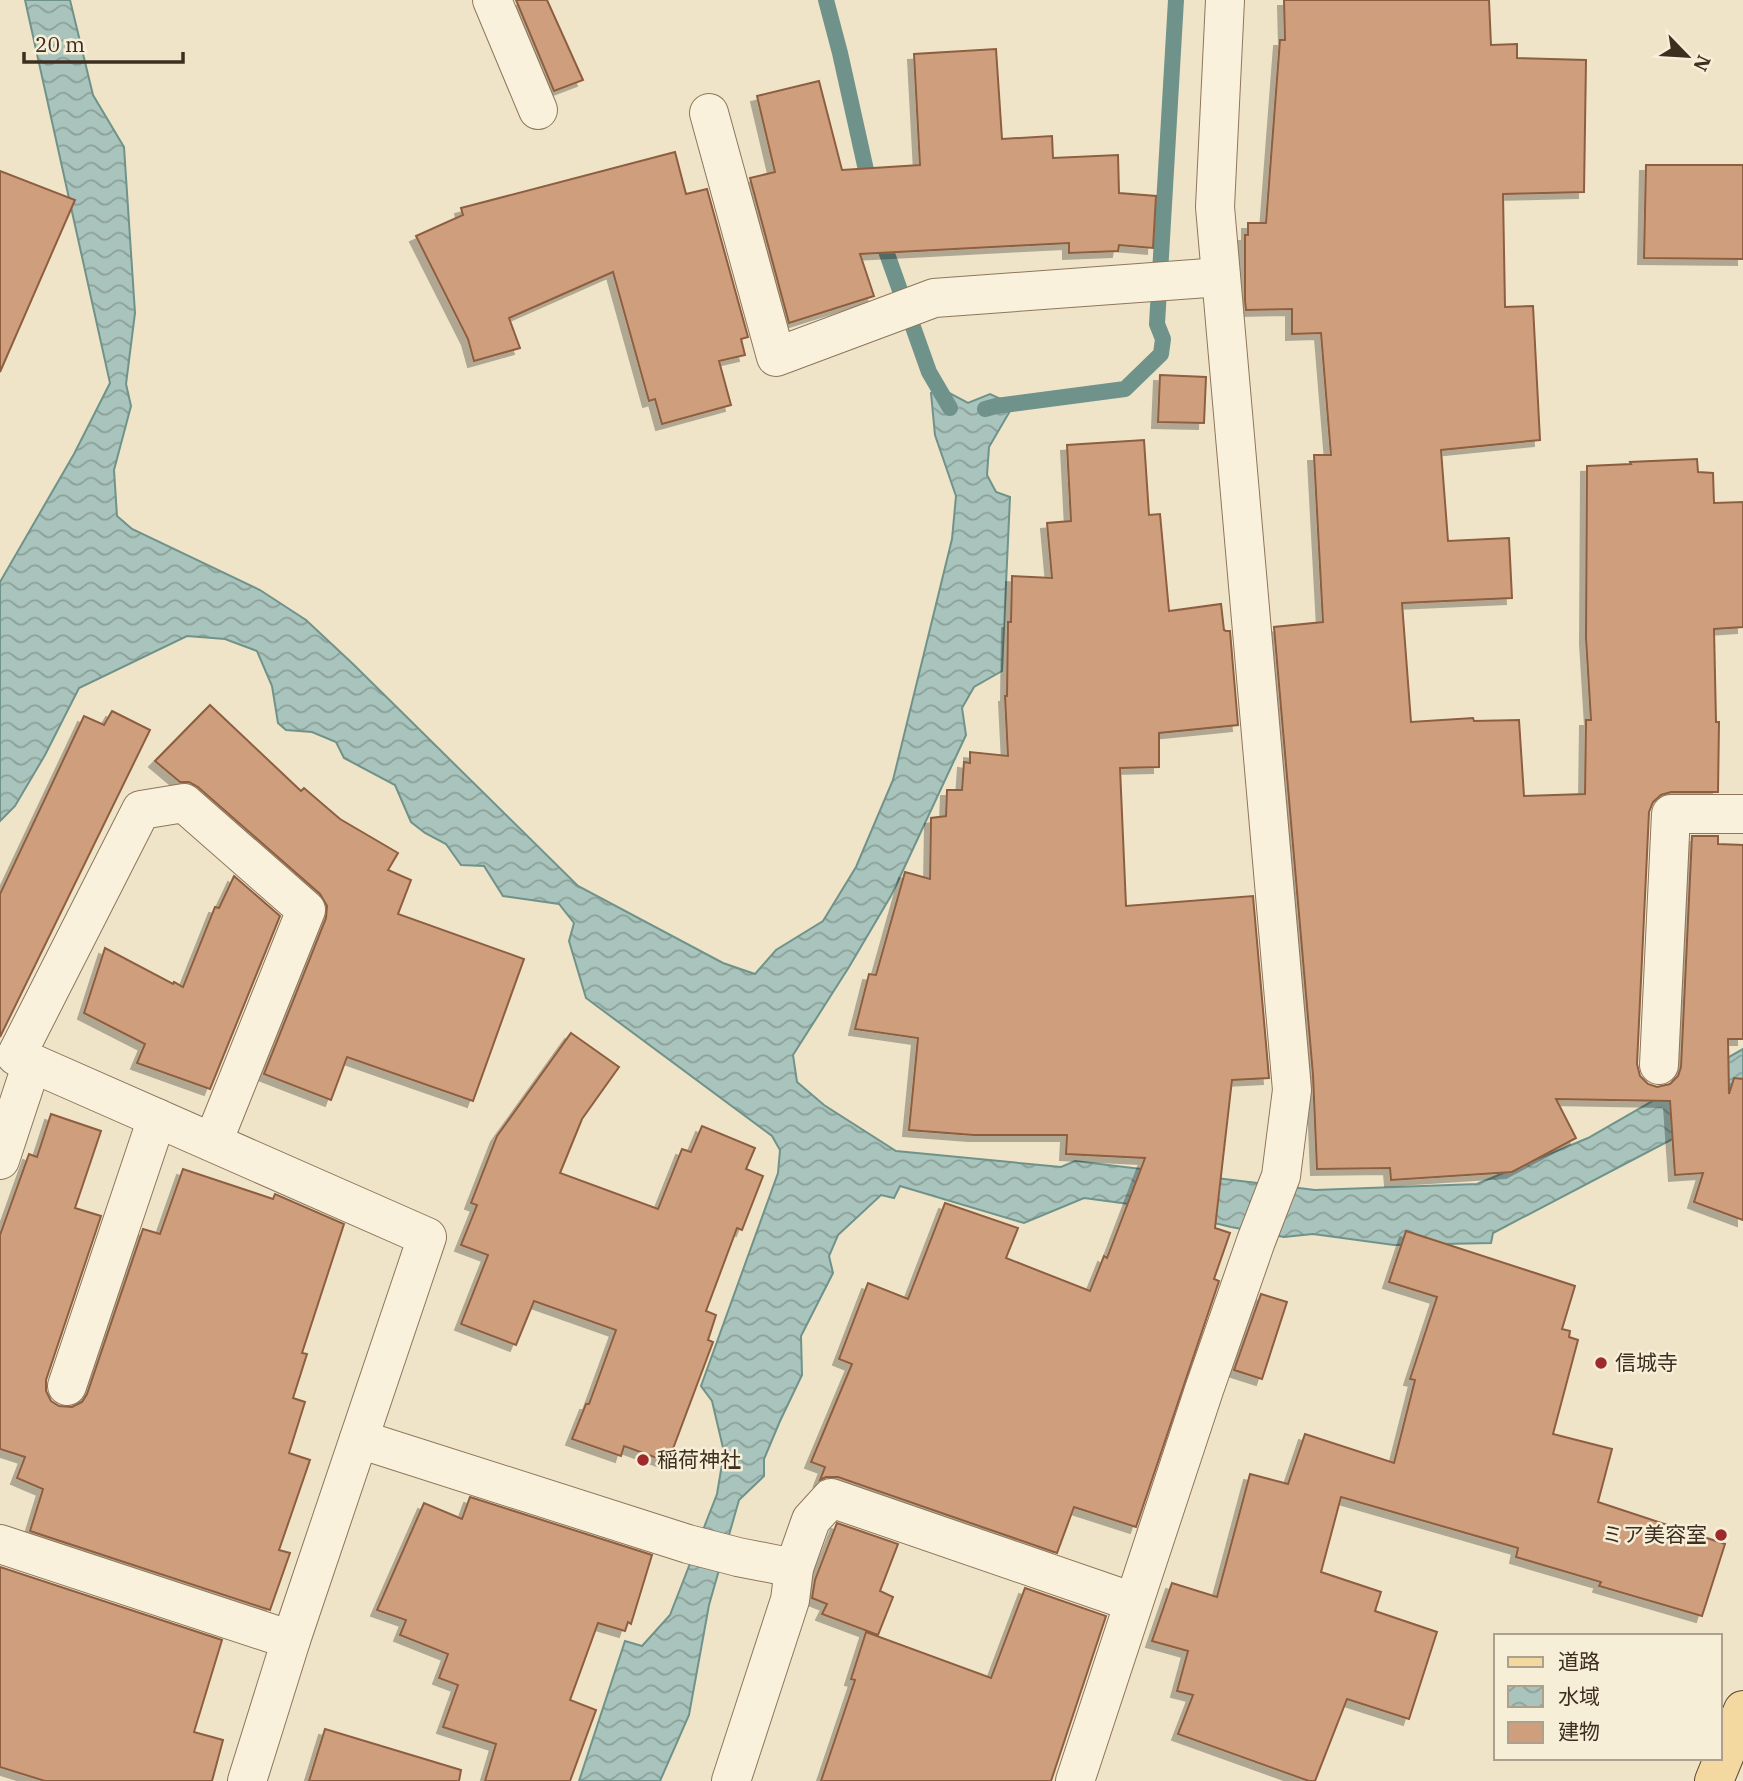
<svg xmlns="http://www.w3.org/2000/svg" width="1743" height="1781" font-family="'IBM Plex Serif','Noto Sans JP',serif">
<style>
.water{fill:url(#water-waves);stroke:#6f938a;stroke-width:2}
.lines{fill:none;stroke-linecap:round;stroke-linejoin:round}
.stream{stroke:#6f938a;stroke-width:16}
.building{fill:#cf9f7d;stroke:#8d5f41;stroke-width:2;filter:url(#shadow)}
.minor-casing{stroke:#8d765c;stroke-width:40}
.major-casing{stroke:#5b4430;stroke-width:40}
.minor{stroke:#faf1dc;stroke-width:38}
.major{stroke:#f3d9a0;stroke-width:38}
.poi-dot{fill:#9e2a2b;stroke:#f7eed8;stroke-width:2.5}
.labels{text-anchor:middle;stroke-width:5;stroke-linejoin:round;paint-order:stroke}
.poi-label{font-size:21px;fill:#3d2e20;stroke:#f7eed8;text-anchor:start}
</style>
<defs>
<pattern id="water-waves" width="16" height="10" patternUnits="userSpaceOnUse" patternTransform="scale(1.75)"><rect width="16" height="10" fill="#a9c4bc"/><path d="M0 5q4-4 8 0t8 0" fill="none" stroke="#8ba098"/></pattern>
<filter id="shadow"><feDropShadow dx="-6" dy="6" stdDeviation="0" flood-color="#0004"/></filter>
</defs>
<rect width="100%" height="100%" fill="#f0e4c8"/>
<!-- water -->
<path class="water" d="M 25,0 L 70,0 L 93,95 L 124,147 L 135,313 L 126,384 L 131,406 L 114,470 L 117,516 L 132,529 L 260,590 L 306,620 L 353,664 L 578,886 L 723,963 L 755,974 L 776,950 L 823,921 L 856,867 L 893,780 L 952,539 L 956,496 L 935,435 L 931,393 L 942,389 L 968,403 L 990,394 L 1003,400 L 1010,411 L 989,447 L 987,475 L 996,492 L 1010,497 L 1002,671 L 974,687 L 962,708 L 966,735 L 892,894 L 849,967 L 793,1055 L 797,1082 L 824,1105 L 896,1151 L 1061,1167 L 1075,1161 L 1315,1190 L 1477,1184 L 1588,1138 L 1743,1049 L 1743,1102 L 1493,1233 L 1491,1243 L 1394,1245 L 1313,1234 L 1284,1237 L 1231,1227 L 1144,1206 L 1084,1198 L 1024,1223 L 900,1186 L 894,1198 L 881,1195 L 838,1235 L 829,1256 L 833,1273 L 801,1336 L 802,1375 L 780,1421 L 764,1459 L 764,1476 L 739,1500 L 709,1605 L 689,1715 L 660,1781 L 579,1781 L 625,1641 L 642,1646 L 670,1615 L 717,1494 L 724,1452 L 712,1401 L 701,1386 L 778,1173 L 780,1150 L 772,1136 L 586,998 L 569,941 L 574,923 L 559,904 L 503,896 L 484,866 L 461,865 L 446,844 L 425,833 L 411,822 L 395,785 L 344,758 L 336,742 L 312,732 L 286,730 L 278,723 L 272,686 L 257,651 L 225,639 L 187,636 L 79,688 L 45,755 L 15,806 L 0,821 L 0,582 L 74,454 L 110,383 Z"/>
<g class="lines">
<!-- stream -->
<g class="stream">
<path d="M 826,0 L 840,53 L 870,188"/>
<path d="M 880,234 L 929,372 L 950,408"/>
<path d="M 985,409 L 996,406 L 1125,389 L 1161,354 L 1163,339 L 1157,324 L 1176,0"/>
</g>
</g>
<!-- building -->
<g class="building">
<path d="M 516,0 L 547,0 L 583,80 L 554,91 Z"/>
<path d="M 1284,0 L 1489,0 L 1491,45 L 1517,44 L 1517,58 L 1586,60 L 1584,192 L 1503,194 L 1505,307 L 1533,306 L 1540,440 L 1441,450 L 1448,541 L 1509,538 L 1512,598 L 1402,603 L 1411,722 L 1473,718 L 1474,721 L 1519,720 L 1524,796 L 1585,794 L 1586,720 L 1591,720 L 1586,638 L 1587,466 L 1631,464 L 1630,462 L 1697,459 L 1698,472 L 1713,473 L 1714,503 L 1743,502 L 1743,627 L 1714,629 L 1716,722 L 1719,722 L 1718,792 L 1671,792 L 1661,795 L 1653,802 L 1649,812 L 1637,1064 L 1640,1076 L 1648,1084 L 1657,1087 L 1670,1084 L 1678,1076 L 1681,1067 L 1692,836 L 1718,836 L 1718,844 L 1743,845 L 1743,1039 L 1728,1039 L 1729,1094 L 1734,1078 L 1743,1079 L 1743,1220 L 1694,1202 L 1703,1173 L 1675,1175 L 1670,1101 L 1556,1099 L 1576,1138 L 1512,1172 L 1391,1180 L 1390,1168 L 1317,1169 L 1313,1075 L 1274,627 L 1323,622 L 1314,455 L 1331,455 L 1321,333 L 1292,334 L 1292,309 L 1246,310 L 1245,301 L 1245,235 L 1248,235 L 1248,223 L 1266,223 L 1280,40 L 1285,40 Z"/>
<path d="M 996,49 L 1002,139 L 1052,136 L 1053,158 L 1118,155 L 1119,193 L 1156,196 L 1153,248 L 1119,245 L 1118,251 L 1069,253 L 1069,243 L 860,254 L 874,296 L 789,323 L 750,178 L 775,172 L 757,96 L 819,81 L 842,170 L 920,165 L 914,54 Z"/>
<path d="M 675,152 L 686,194 L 707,189 L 748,337 L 741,339 L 745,355 L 719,361 L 731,405 L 662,424 L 655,399 L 649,401 L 613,272 L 509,318 L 520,348 L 474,361 L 468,339 L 416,236 L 463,215 L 461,208 Z"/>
<path d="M 1646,165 L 1743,165 L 1743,259 L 1644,258 Z"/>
<path d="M 0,171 L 75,200 L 0,372 Z"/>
<path d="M 1160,375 L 1206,377 L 1204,423 L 1158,422 Z"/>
<path d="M 1144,440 L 1149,515 L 1160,514 L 1169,611 L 1221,604 L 1224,630 L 1226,631 L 1230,631 L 1238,725 L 1159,733 L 1159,767 L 1120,768 L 1126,906 L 1253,896 L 1269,1078 L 1232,1080 L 1215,1228 L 1230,1233 L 1214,1279 L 1219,1281 L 1136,1527 L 1074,1507 L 1057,1553 L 838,1477 L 826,1477 L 820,1480 L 825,1467 L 811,1462 L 852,1364 L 839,1359 L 868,1283 L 908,1299 L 945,1203 L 1018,1228 L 1006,1258 L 1090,1291 L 1104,1256 L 1107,1258 L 1145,1158 L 1066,1154 L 1067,1135 L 974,1135 L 909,1130 L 918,1038 L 855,1029 L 869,974 L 876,975 L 905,872 L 930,879 L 931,818 L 946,816 L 947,790 L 962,790 L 964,762 L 970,763 L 970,752 L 1008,756 L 1005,696 L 1007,696 L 1008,622 L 1011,622 L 1012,576 L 1052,578 L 1047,523 L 1071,521 L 1067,445 Z"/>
<path d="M 210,705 L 301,791 L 304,788 L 340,819 L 398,853 L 388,870 L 411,880 L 398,914 L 524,959 L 473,1101 L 347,1057 L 331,1100 L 264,1074 L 326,918 L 327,906 L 320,894 L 198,787 L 189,782 L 180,782 L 155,761 Z"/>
<path d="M 112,711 L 150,730 L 0,1037 L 0,894 L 84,716 L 104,725 Z"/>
<path d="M 234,876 L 280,916 L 210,1089 L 137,1063 L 145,1044 L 84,1013 L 105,948 L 173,984 L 174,982 L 183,987 L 215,907 L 219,908 Z"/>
<path d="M 571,1033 L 619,1067 L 582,1119 L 560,1173 L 658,1209 L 682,1149 L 691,1152 L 702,1126 L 755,1148 L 746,1169 L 763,1176 L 742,1230 L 737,1228 L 706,1311 L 716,1315 L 708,1340 L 713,1342 L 668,1462 L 624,1446 L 621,1456 L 572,1439 L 586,1404 L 589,1404 L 616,1330 L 534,1301 L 516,1345 L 461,1324 L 488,1255 L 461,1245 L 477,1205 L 471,1203 L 497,1136 Z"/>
<path d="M 51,1114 L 101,1131 L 75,1208 L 101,1216 L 46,1380 L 46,1391 L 51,1401 L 59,1406 L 72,1407 L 82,1402 L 87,1394 L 143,1229 L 160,1234 L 183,1169 L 273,1199 L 275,1194 L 344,1224 L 302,1353 L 307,1354 L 293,1398 L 305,1402 L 289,1453 L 310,1460 L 279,1550 L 290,1553 L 270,1610 L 30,1531 L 43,1489 L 17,1478 L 25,1457 L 0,1449 L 0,1235 L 29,1154 L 37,1157 Z"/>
<path d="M 1406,1231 L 1575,1286 L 1562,1329 L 1570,1331 L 1569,1337 L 1578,1340 L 1553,1434 L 1612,1449 L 1598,1502 L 1725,1544 L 1702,1616 L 1599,1586 L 1601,1582 L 1516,1557 L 1518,1548 L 1341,1497 L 1321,1572 L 1381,1592 L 1375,1611 L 1437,1632 L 1409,1719 L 1347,1699 L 1315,1781 L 1309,1781 L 1178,1734 L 1193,1695 L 1177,1691 L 1188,1651 L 1152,1641 L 1172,1583 L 1217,1597 L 1250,1474 L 1288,1484 L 1305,1434 L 1394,1463 L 1415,1380 L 1410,1379 L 1437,1297 L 1389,1282 Z"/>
<path d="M 1261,1294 L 1287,1302 L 1262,1379 L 1234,1370 Z"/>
<path d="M 470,1497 L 652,1555 L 631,1624 L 628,1622 L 625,1631 L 598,1623 L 570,1700 L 596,1710 L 570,1781 L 485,1781 L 496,1744 L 443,1727 L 458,1685 L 439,1678 L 448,1654 L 400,1635 L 406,1620 L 377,1610 L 424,1503 L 462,1519 Z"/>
<path d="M 837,1523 L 898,1544 L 880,1591 L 893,1597 L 878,1635 L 822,1614 L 827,1604 L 812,1598 L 815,1580 Z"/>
<path d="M 0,1567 L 222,1640 L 194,1732 L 223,1740 L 212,1781 L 45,1781 L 0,1767 Z"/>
<path d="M 1025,1588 L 1106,1616 L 1051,1781 L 821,1781 L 855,1680 L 851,1679 L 866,1632 L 991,1678 Z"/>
<path d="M 325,1729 L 461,1770 L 459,1781 L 309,1781 Z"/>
</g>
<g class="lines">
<defs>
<g id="minor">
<path d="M 492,0 L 538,110"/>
<path d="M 709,113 L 776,357 L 934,298 L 1221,277"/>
<path d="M 1659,1065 L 1671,814 L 1743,814"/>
<path d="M 213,1142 L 306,910 L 184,803 L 141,810 L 16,1056 L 427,1237 L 291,1640 L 247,1781"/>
<path d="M 0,1160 L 32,1063"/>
<path d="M 67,1386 L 157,1118"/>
<path d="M 359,1439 L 688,1544 L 738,1557 L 794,1568 L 811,1520 L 831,1498 L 1133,1602"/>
<path d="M 0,1544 L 291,1640"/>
<path d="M 731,1781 L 790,1600 L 794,1568"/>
<path d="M 1075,1781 L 1204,1390 L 1256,1241 L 1281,1176 L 1292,1090 L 1215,207 L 1225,0"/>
</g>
<path id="major" d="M 1714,1781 L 1743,1710"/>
</defs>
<!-- minor casing -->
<use href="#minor" class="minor-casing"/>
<!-- major casing -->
<use href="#major" class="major-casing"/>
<!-- minor -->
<use href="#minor" class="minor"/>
<!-- major -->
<use href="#major" class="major"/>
</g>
<!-- markers -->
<g class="poi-dot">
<circle cx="1601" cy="1363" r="7"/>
<circle cx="643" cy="1460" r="7"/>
<circle cx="1721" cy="1535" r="7"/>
</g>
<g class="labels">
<!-- poi labels -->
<g class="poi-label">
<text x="1615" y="1370">信城寺</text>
<text x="657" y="1467">稲荷神社</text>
<text x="1707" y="1542" text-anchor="end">ミア美容室</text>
</g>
</g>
<!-- legend -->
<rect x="1494" y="1634" width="228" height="126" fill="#f7eed8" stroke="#ada18e" stroke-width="2"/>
<rect x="1508" y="1657" width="35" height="10" fill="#f3d9a0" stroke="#ada18e" stroke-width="2"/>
<text x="1558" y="1669" font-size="21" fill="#3d2e20">道路</text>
<rect x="1508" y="1686" width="35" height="21" fill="url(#water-waves)" stroke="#ada18e" stroke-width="2"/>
<text x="1558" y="1704" font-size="21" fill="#3d2e20">水域</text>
<rect x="1508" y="1722" width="35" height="21" fill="#cf9f7d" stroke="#ada18e" stroke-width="2"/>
<text x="1558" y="1739" font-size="21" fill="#3d2e20">建物</text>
<!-- north arrow -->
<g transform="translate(1687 56) rotate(115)" stroke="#f7eed8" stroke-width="5" paint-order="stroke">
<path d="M0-5L12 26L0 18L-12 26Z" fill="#3d2e20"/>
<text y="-10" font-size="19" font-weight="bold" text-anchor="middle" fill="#3d2e20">N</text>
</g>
<!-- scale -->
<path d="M24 52v10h159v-10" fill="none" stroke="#3d2e20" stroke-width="3.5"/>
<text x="35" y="52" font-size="21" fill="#3d2e20" stroke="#f7eed8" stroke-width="5" paint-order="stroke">20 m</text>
</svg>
